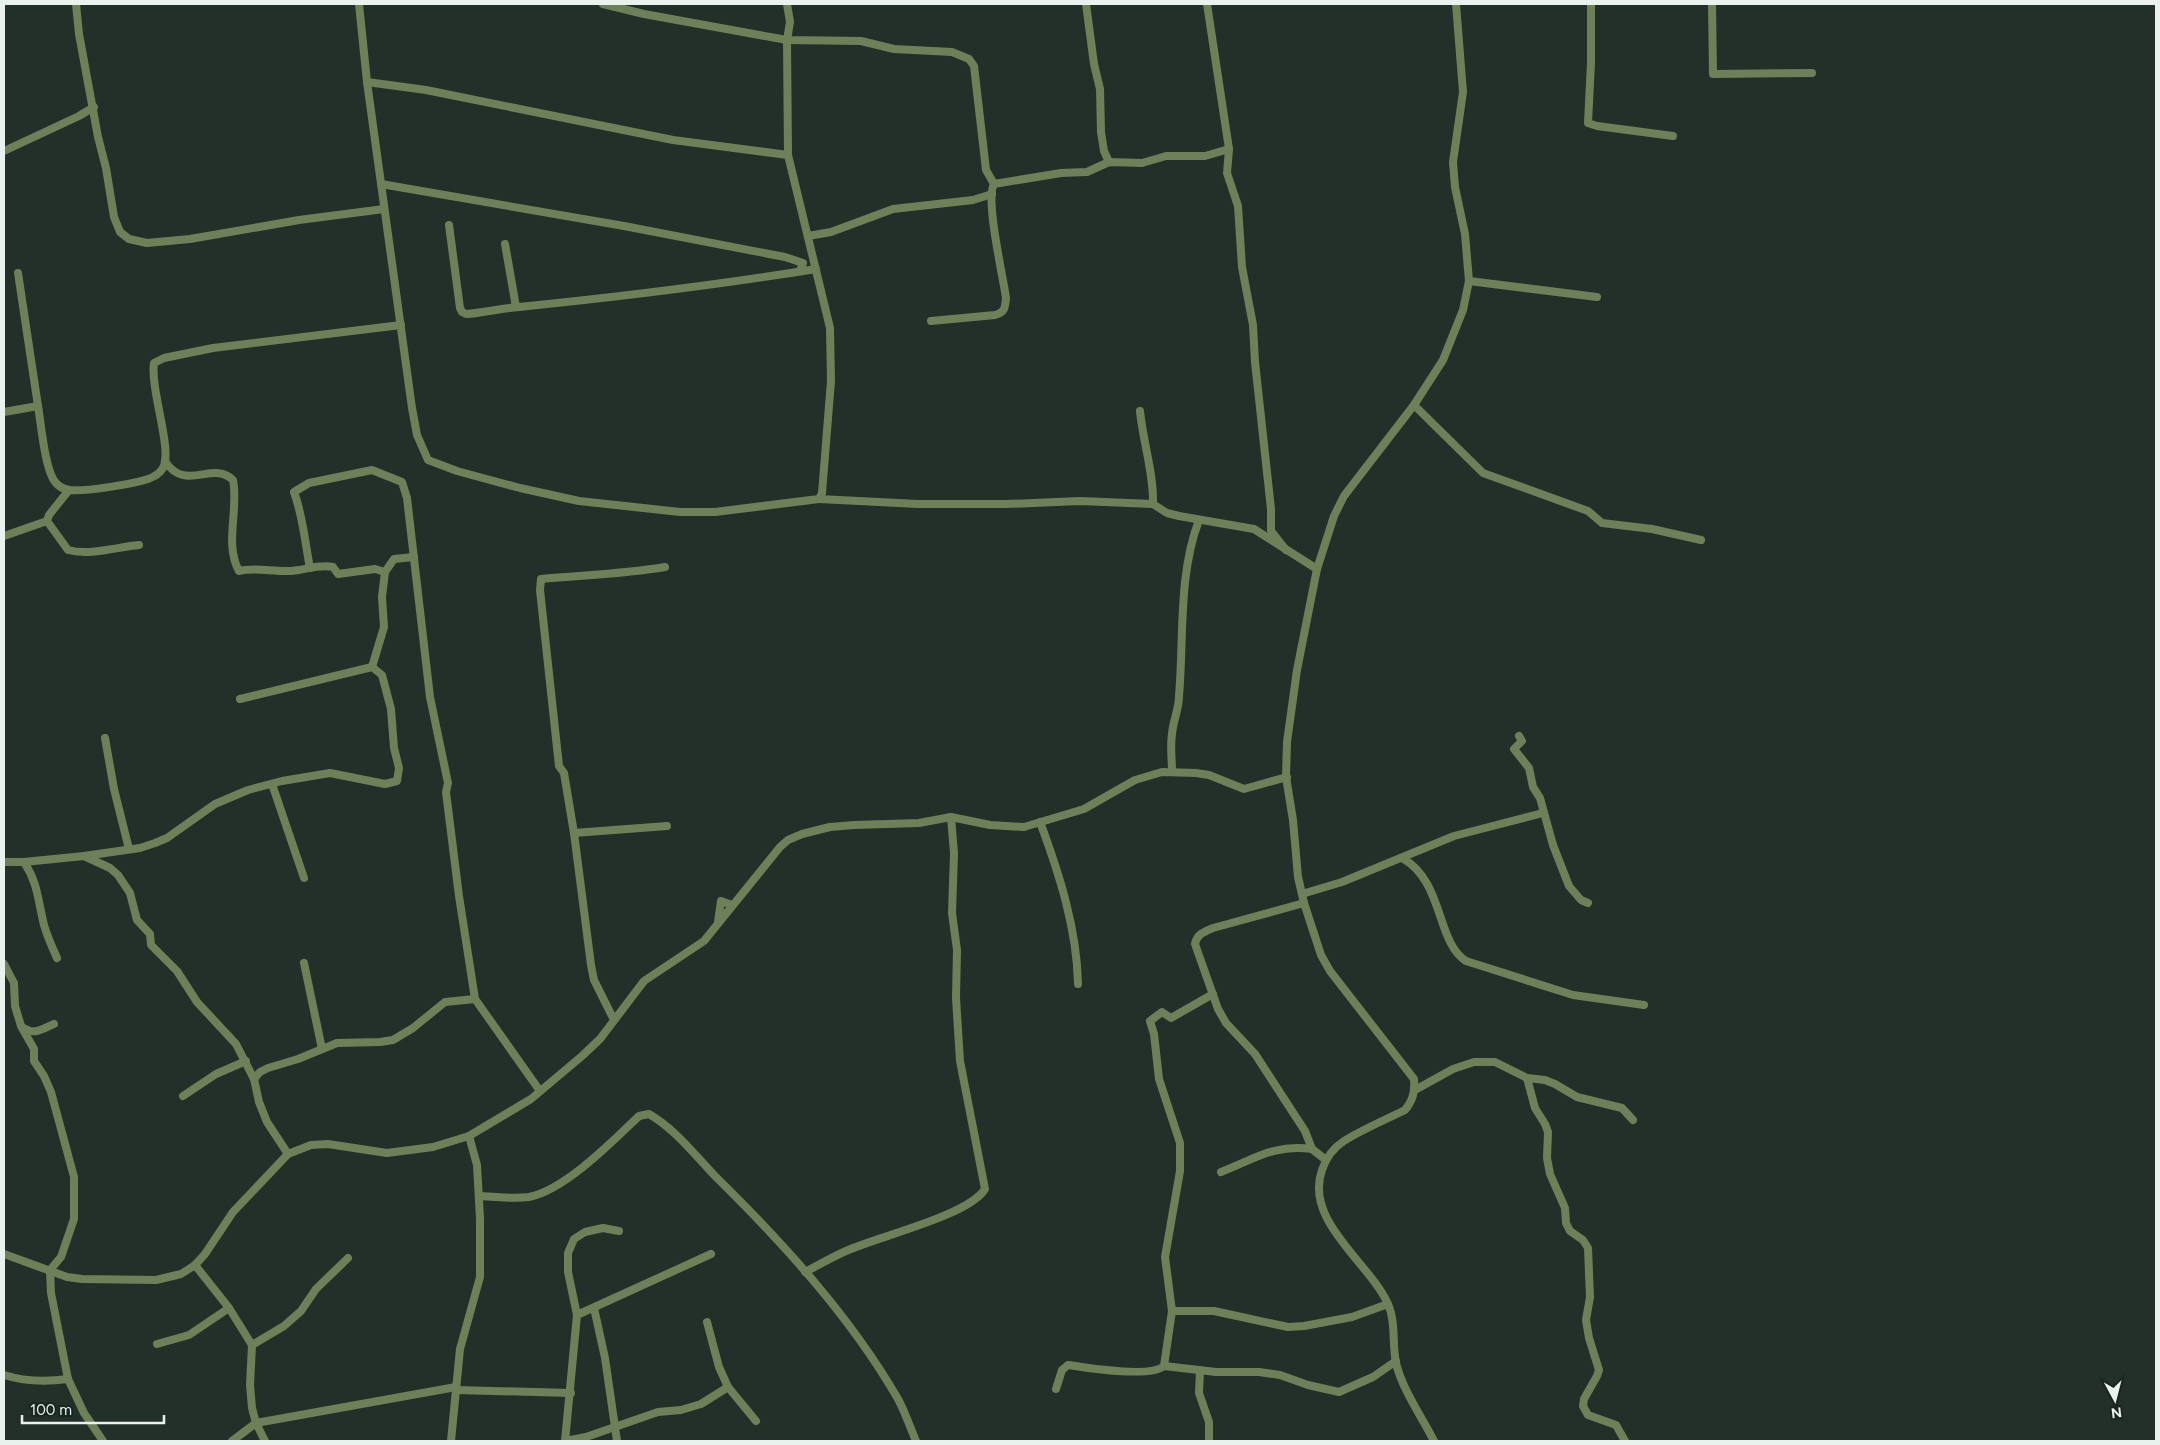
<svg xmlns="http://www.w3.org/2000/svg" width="2160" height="1445" font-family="Figtree,sans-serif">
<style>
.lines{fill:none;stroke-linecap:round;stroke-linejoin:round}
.minor{stroke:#6e8059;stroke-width:8}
</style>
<rect width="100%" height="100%" fill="#223029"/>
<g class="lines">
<!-- minor -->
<g class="minor">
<path d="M 76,4 L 79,34 L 98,137 L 106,168 L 114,217 L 120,232 L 129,239 L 147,243 L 190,239 L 299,220 L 384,209"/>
<path d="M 359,4 L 367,82 L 412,408 L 417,435 L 428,460 L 457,471 L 520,488 L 579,501 L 680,512 L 715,512 L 819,499 L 822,493 L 831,381 L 830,328 L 788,155 L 787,40 L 790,22 L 787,4"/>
<path d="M 603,4 L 644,14 L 787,40 L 861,41 L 894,49 L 952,52 L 969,59 L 974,66 L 986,170 L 994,184 C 985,199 1003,276 1006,298 C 1005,308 1005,312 995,315 L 931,321"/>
<path d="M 1086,4 L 1094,64 L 1100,89 L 1101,132 L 1104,151 L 1109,162"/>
<path d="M 1207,4 L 1229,149 L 1227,173 L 1238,206 L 1242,267 L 1253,325 L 1255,362 L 1271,509 L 1271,531 L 1286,550"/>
<path d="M 1591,4 L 1591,63 L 1588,123 L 1597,126 L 1673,136"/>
<path d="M 1712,4 L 1713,74 L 1812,73"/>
<path d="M 367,82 L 426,90 L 673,140 L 788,155"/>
<path d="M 4,151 L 79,116 L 94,107"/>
<path d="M 381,184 L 624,226 L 785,257 L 803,263 L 800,271"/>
<path d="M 994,184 L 1061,173 L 1087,172 L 1109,162 L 1142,163 L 1166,156 L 1205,156 L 1229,149"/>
<path d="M 449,225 L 460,308 L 462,312 L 466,314 C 484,313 501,308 519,307 C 618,297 717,285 816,269"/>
<path d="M 808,236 L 831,232 L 893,209 L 973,200 L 992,194"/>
<path d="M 505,244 L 516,307"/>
<path d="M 18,273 L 38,406"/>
<path d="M 1469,281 L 1597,297"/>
<path d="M 1414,405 L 1483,473 L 1588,511 L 1602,523 L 1652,529 L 1701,540"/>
<path d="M 1140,411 C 1143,442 1154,474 1153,504 L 1167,513 L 1179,516 L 1254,529 L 1317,569"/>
<path d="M 4,412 L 38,406 C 41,423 45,472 56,483 C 59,487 64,489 69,490 C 84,492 133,484 148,479 C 154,477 160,473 163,468 C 173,450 150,390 154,363 L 164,358 L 213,348 L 401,325"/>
<path d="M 165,461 C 185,493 213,460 233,480 C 239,509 224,544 239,571 C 256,567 273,572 290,571 C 305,570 319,564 333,567 L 338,574 L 375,569 L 385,572 L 394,559 L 414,557"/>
<path d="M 69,490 L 49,515 L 47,521 L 68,550 C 90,556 117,547 139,545"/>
<path d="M 819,499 L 918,504 L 1007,504 L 1080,501 L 1153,504"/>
<path d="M 4,536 L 47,521"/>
<path d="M 372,667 L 384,627 L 382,597 L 385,572"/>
<path d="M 1519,736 L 1522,741 L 1514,749 L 1529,768 L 1533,787 L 1540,798 L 1553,845 L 1569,886 L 1581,900 L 1588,903"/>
<path d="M 105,738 L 114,789 L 129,849"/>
<path d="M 1172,772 C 1172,759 1170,746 1172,734 C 1173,721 1179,709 1179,696 C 1184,638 1178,575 1199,520"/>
<path d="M 272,784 L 304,878"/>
<path d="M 1040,822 C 1059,873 1077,929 1078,984"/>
<path d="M 574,833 L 667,826"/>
<path d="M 84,856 L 140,848 L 155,843 L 167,838 L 215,804 L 248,790 L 282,781 L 330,773 L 385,784 L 397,781 L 399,768 L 394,748 L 391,709 L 382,675 L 372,667 L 240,699"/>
<path d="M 1402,858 C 1444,881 1436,942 1466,961 L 1573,995 L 1644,1005"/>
<path d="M 4,862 L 24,862 L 84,856 L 110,868 L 118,875 L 130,893 L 137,920 L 150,934 L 151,945 L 177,971 L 197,1002 L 236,1044 L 254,1079 L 259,1102 L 267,1122 L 288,1154"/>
<path d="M 24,862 C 38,883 38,901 44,925 C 47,936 52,947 57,958"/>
<path d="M 1302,894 L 1342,882 L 1454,836 L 1543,813"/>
<path d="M 1304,903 L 1213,928 C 1204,932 1197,934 1195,944 L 1218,1009 L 1226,1023 L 1255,1054 L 1305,1131 L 1312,1149 L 1326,1160"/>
<path d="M 718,922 L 721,901 L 732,905"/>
<path d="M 304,963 L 322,1049"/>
<path d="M 4,964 L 14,983 L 15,1006 L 21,1026 L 34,1049 L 34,1061 L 44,1076 L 51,1092 L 74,1177 L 74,1219 L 61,1257 L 50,1270 L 51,1293 L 68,1379 L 84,1413 L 103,1441"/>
<path d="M 475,999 L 540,1091"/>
<path d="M 614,1020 L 594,980 L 591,965 L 574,833 L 564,773 L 559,766 L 540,590 L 541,579 C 583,575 624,574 665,567"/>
<path d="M 22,1027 C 35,1036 41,1029 54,1024"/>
<path d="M 1527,1078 L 1535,1108 L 1545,1124 L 1548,1132 L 1547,1158 L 1550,1174 L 1565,1208 L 1566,1223 L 1570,1231 L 1583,1240 L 1588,1248 L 1590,1297 L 1586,1320 L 1589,1338 L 1599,1370 L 1597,1376 L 1584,1399 L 1583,1406 L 1588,1415 L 1616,1425 L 1625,1441"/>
<path d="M 254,1079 L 260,1072 L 268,1068 L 298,1059 L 337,1043 L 380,1042 L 393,1040 L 413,1028 L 445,1002 L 475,999 L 459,896 L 446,792 L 448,783 L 430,697 L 407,498 L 402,482 L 372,470 L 309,483 L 294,492 C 303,516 305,543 310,568"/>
<path d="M 1415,1090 L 1453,1069 L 1474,1062 L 1495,1062 L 1527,1078 L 1545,1080 L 1555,1084 L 1577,1097 L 1622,1108 L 1633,1120"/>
<path d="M 183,1096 L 216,1074 L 246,1061"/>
<path d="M 1221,1172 C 1255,1159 1273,1144 1312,1149"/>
<path d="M 479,1196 C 495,1197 513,1199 529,1197 C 565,1190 613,1141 639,1116 L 649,1114 C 676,1130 693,1153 715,1176 C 783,1243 850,1316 898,1399 C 905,1412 910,1427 916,1441"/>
<path d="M 4,1254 L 67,1277 L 82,1279 L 156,1280 L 181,1274 L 195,1265 L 205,1254 L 233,1212 L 288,1154 L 311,1145 L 328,1144 L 387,1153 L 433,1147 L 469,1136 L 531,1099 L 582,1056 L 600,1039 L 644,981 L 704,941 L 780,847 L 788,840 L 802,834 L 830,827 L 854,825 L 919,823 L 951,817 L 990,825 L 1024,827 L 1084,809 L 1135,780 L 1162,772 L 1196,773 L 1209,775 L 1244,789 L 1287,777"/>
<path d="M 195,1265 L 229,1308 L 252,1345 L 250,1385 L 252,1408 L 256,1423 L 265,1441"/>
<path d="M 805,1272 C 819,1265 832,1257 846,1251 C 879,1236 968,1216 985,1189 L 960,1061 L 956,998 L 957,950 L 952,913 L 954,853 L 951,817"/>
<path d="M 594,1308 L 605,1358 L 617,1441"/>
<path d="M 1172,1311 L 1214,1311 L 1288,1327 L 1304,1326 L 1352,1317 L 1388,1304"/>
<path d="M 577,1315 L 711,1254"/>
<path d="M 707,1322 L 719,1367 L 728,1387 L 756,1421"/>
<path d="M 157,1344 L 189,1335 L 229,1308"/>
<path d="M 252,1345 L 284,1326 L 301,1311 L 316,1289 L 348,1258"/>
<path d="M 1164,1366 L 1216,1372 L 1259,1372 L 1280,1375 L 1308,1385 L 1339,1392 L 1373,1377 L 1396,1361"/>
<path d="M 1200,1370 L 1199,1393 L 1209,1422 L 1209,1441"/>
<path d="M 4,1375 C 26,1382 46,1382 68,1379"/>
<path d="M 1056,1389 L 1062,1370 L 1068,1365 C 1087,1368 1150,1378 1164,1366 L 1172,1311 L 1165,1257 L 1180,1171 L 1180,1143 L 1159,1079 L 1154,1034 L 1150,1021 L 1162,1012 L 1171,1018 L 1213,994"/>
<path d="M 457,1390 L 571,1393"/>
<path d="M 232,1441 L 256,1423 L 456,1387"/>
<path d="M 451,1441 L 460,1349 L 480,1277 L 480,1219 L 477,1165 L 469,1136"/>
<path d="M 565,1441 L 577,1315 L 568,1272 L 568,1253 L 574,1239 L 585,1232 L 603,1228 L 619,1231"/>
<path d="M 565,1441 L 586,1437 L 658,1412 L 681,1410 L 701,1404 L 728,1387"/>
<path d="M 1434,1441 C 1422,1417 1402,1389 1396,1363 C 1392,1344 1396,1322 1388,1304 C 1369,1262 1304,1221 1322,1170 C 1326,1158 1333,1148 1344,1141 C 1363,1129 1385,1120 1405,1110 C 1413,1100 1415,1092 1414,1079 L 1330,971 L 1321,955 L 1304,903 L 1298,877 L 1293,820 L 1286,777 L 1287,742 L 1297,670 L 1317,569 L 1334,516 L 1344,496 L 1414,405 L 1443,360 L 1463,310 L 1469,281 L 1465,234 L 1455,187 L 1453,162 L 1463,92 L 1456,4"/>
</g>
</g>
<!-- border -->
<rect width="2160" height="1445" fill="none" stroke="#e9f2ed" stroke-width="10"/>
<!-- north arrow -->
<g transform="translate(2115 1400) rotate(173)" stroke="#192620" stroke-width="4" paint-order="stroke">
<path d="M0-4L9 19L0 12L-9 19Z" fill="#e9f2ed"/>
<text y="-8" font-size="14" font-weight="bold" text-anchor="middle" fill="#e9f2ed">N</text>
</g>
<!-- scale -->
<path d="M22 1415v8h142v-8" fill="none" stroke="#e9f2ed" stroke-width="2.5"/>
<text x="30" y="1415" font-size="15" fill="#e9f2ed" stroke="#192620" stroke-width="4" paint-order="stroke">100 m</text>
</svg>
